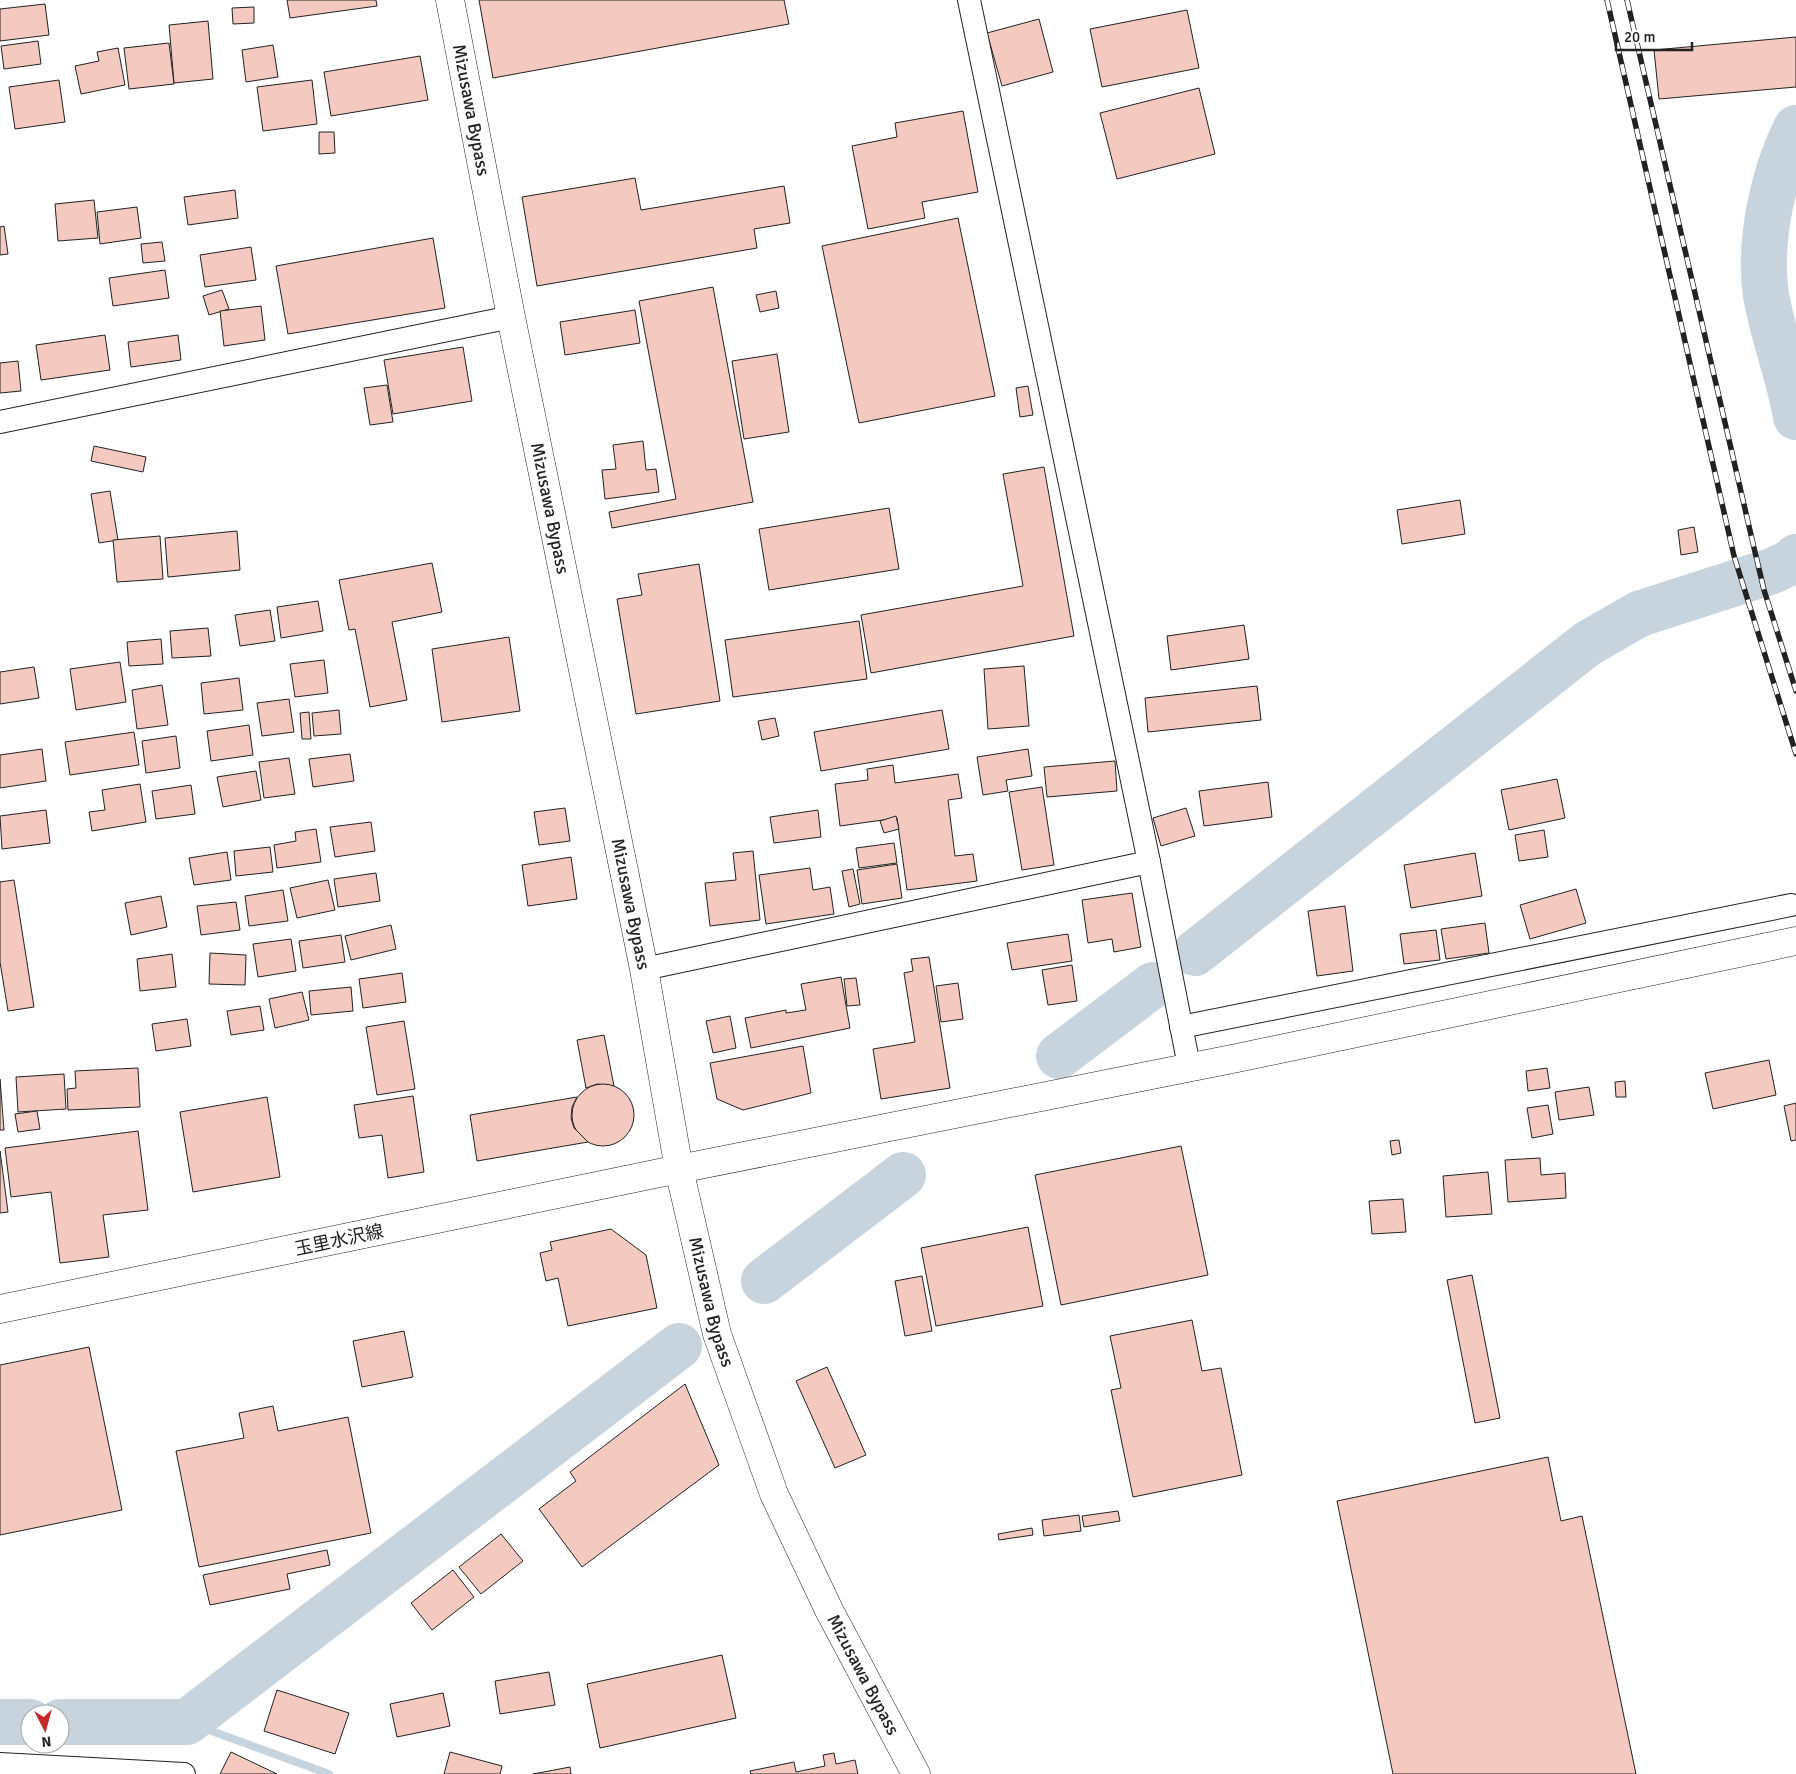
<svg xmlns="http://www.w3.org/2000/svg" width="1796" height="1774" font-family="Signika,'Noto Sans JP',sans-serif">
<style>
.lines{fill:none;stroke-linecap:round;stroke-linejoin:round}
.stream{stroke:#c7d3dd;stroke-width:8}
.river{stroke:#c7d3dd;stroke-width:46}
.building{fill:#f3c9c0;stroke:#222}
.minor-casing{stroke:#222;stroke-width:24}
.tertiary-casing{stroke:#222;stroke-width:29}
.secondary-casing{stroke:#222;stroke-width:29}
.trunk-casing{stroke:#222;stroke-width:29}
.minor{stroke:#fff;stroke-width:22}
.tertiary{stroke:#fff;stroke-width:28}
.secondary{stroke:#fff;stroke-width:28}
.trunk{stroke:#fff;stroke-width:28}
.rail-casing{stroke:#222;stroke-width:5.5}
.rail{stroke:#fff;stroke-width:4;stroke-dasharray:11;stroke-linecap:butt}
.labels{text-anchor:middle;stroke-width:4;stroke-linejoin:round;paint-order:stroke}
.street-label{font-size:18px;fill:#222;stroke:#fff}
</style>
<rect width="100%" height="100%" fill="#fff"/>
<g class="lines">
<!-- stream -->
<path class="stream" d="M 187,1722 L 329,1774"/>
<!-- river -->
<g class="river">
<path d="M 1796,128 C 1773,174 1758,243 1766,295 C 1773,336 1789,375 1796,417"/>
<path d="M 1195,953 L 1587,644 L 1639,614 L 1772,571 L 1795,560 L 1796,557"/>
<path d="M 1059,1056 L 1153,985"/>
<path d="M 764,1281 L 903,1175"/>
<path d="M 0,1722 L 30,1722"/>
<path d="M 60,1722 L 187,1722 L 679,1346"/>
</g>
</g>
<!-- building -->
<g class="building">
<path d="M 287,0 L 376,0 L 377,6 L 290,18 Z"/>
<path d="M 479,0 L 784,0 L 789,24 L 493,78 Z"/>
<path d="M 45,4 L 49,35 L 0,41 L 0,9 Z"/>
<path d="M 254,7 L 254,23 L 233,24 L 232,8 Z"/>
<path d="M 1187,10 L 1199,68 L 1102,87 L 1090,29 Z"/>
<path d="M 1039,19 L 1053,72 L 1002,86 L 987,33 Z"/>
<path d="M 208,21 L 213,79 L 174,83 L 169,25 Z"/>
<path d="M 1796,37 L 1796,87 L 1659,99 L 1654,50 Z"/>
<path d="M 38,41 L 41,64 L 4,69 L 1,46 Z"/>
<path d="M 169,43 L 174,84 L 129,89 L 124,48 Z"/>
<path d="M 273,45 L 278,77 L 246,82 L 242,50 Z"/>
<path d="M 118,48 L 125,85 L 81,94 L 75,66 L 99,61 L 97,52 Z"/>
<path d="M 420,56 L 428,100 L 331,116 L 324,72 Z"/>
<path d="M 59,80 L 65,122 L 15,129 L 9,87 Z"/>
<path d="M 312,80 L 317,124 L 263,131 L 257,87 Z"/>
<path d="M 1199,88 L 1215,154 L 1117,179 L 1100,113 Z"/>
<path d="M 963,111 L 978,192 L 922,202 L 925,218 L 868,229 L 852,146 L 897,137 L 895,123 Z"/>
<path d="M 319,132 L 334,132 L 335,153 L 319,154 Z"/>
<path d="M 635,178 L 641,210 L 784,186 L 790,223 L 754,229 L 757,248 L 537,286 L 522,197 Z"/>
<path d="M 235,190 L 238,218 L 188,225 L 184,197 Z"/>
<path d="M 94,200 L 98,238 L 58,241 L 55,204 Z"/>
<path d="M 137,207 L 141,238 L 100,244 L 97,212 Z"/>
<path d="M 958,218 L 995,396 L 859,423 L 822,246 Z"/>
<path d="M 4,226 L 8,254 L 0,255 L 0,227 Z"/>
<path d="M 433,238 L 445,308 L 288,334 L 276,266 Z"/>
<path d="M 162,242 L 165,261 L 143,263 L 141,244 Z"/>
<path d="M 251,247 L 256,280 L 205,287 L 200,255 Z"/>
<path d="M 165,270 L 169,298 L 113,306 L 109,278 Z"/>
<path d="M 713,287 L 753,502 L 612,528 L 609,512 L 676,499 L 639,301 Z"/>
<path d="M 222,290 L 229,309 L 209,315 L 203,296 Z"/>
<path d="M 776,291 L 779,308 L 760,312 L 756,295 Z"/>
<path d="M 261,306 L 265,340 L 224,346 L 220,311 Z"/>
<path d="M 635,310 L 640,343 L 565,355 L 560,322 Z"/>
<path d="M 105,335 L 110,370 L 41,380 L 36,345 Z"/>
<path d="M 178,335 L 181,360 L 131,367 L 128,342 Z"/>
<path d="M 463,347 L 472,401 L 393,414 L 384,360 Z"/>
<path d="M 777,354 L 789,432 L 744,439 L 732,361 Z"/>
<path d="M 18,361 L 21,391 L 0,393 L 0,363 Z"/>
<path d="M 387,385 L 393,422 L 370,425 L 364,388 Z"/>
<path d="M 1028,386 L 1033,415 L 1020,417 L 1016,388 Z"/>
<path d="M 643,441 L 646,470 L 656,469 L 659,492 L 605,499 L 602,470 L 616,469 L 613,445 Z"/>
<path d="M 94,446 L 146,457 L 143,472 L 91,461 Z"/>
<path d="M 1044,467 L 1074,636 L 871,673 L 861,615 L 1023,586 L 1003,474 Z"/>
<path d="M 110,491 L 118,540 L 99,543 L 91,494 Z"/>
<path d="M 1460,500 L 1465,534 L 1402,544 L 1397,510 Z"/>
<path d="M 889,508 L 899,569 L 769,590 L 759,529 Z"/>
<path d="M 1694,527 L 1698,552 L 1681,555 L 1678,530 Z"/>
<path d="M 237,531 L 240,570 L 168,577 L 165,538 Z"/>
<path d="M 160,536 L 163,579 L 117,582 L 113,540 Z"/>
<path d="M 432,563 L 442,612 L 392,622 L 407,700 L 370,707 L 355,629 L 349,630 L 339,580 Z"/>
<path d="M 699,564 L 720,701 L 636,714 L 617,599 L 642,595 L 638,574 Z"/>
<path d="M 318,601 L 323,631 L 281,638 L 277,607 Z"/>
<path d="M 270,610 L 275,641 L 240,646 L 235,615 Z"/>
<path d="M 859,621 L 867,679 L 733,697 L 725,640 Z"/>
<path d="M 1244,625 L 1249,659 L 1171,670 L 1167,636 Z"/>
<path d="M 208,628 L 211,656 L 172,658 L 170,631 Z"/>
<path d="M 509,637 L 520,711 L 442,722 L 432,649 Z"/>
<path d="M 161,639 L 163,664 L 129,666 L 127,642 Z"/>
<path d="M 324,660 L 328,693 L 295,697 L 290,664 Z"/>
<path d="M 120,662 L 126,702 L 76,710 L 70,669 Z"/>
<path d="M 1024,666 L 1029,726 L 988,729 L 984,669 Z"/>
<path d="M 34,667 L 39,698 L 0,704 L 0,672 Z"/>
<path d="M 239,678 L 243,710 L 204,714 L 201,683 Z"/>
<path d="M 162,685 L 168,725 L 137,729 L 132,690 Z"/>
<path d="M 1257,686 L 1261,720 L 1148,732 L 1145,698 Z"/>
<path d="M 289,699 L 294,732 L 262,736 L 257,703 Z"/>
<path d="M 339,710 L 341,734 L 314,736 L 312,713 Z"/>
<path d="M 942,710 L 949,749 L 821,771 L 814,732 Z"/>
<path d="M 309,712 L 311,739 L 302,739 L 300,713 Z"/>
<path d="M 775,718 L 779,736 L 762,740 L 758,721 Z"/>
<path d="M 249,725 L 253,755 L 211,761 L 207,731 Z"/>
<path d="M 134,732 L 139,765 L 70,775 L 65,742 Z"/>
<path d="M 176,736 L 180,768 L 146,773 L 142,741 Z"/>
<path d="M 42,749 L 46,781 L 0,788 L 0,755 Z"/>
<path d="M 1028,749 L 1032,776 L 1006,780 L 1008,791 L 983,795 L 977,757 Z"/>
<path d="M 350,754 L 354,781 L 313,787 L 309,759 Z"/>
<path d="M 289,758 L 295,794 L 264,798 L 259,762 Z"/>
<path d="M 1115,761 L 1117,791 L 1047,797 L 1044,767 Z"/>
<path d="M 893,765 L 895,783 L 958,774 L 962,798 L 948,800 L 955,856 L 973,854 L 977,881 L 907,890 L 897,818 L 840,826 L 835,784 L 868,780 L 867,769 Z"/>
<path d="M 256,771 L 261,800 L 223,807 L 217,777 Z"/>
<path d="M 1557,779 L 1565,818 L 1509,830 L 1501,790 Z"/>
<path d="M 1268,782 L 1272,817 L 1204,826 L 1199,791 Z"/>
<path d="M 140,784 L 146,822 L 92,831 L 89,812 L 105,810 L 102,790 Z"/>
<path d="M 191,785 L 195,814 L 156,819 L 152,791 Z"/>
<path d="M 1042,787 L 1054,865 L 1022,870 L 1009,792 Z"/>
<path d="M 565,808 L 570,841 L 539,845 L 534,812 Z"/>
<path d="M 1186,808 L 1195,836 L 1161,846 L 1153,818 Z"/>
<path d="M 46,810 L 50,843 L 2,849 L 0,816 Z"/>
<path d="M 818,810 L 821,837 L 774,843 L 770,817 Z"/>
<path d="M 896,816 L 899,829 L 884,833 L 880,821 Z"/>
<path d="M 371,822 L 375,851 L 335,857 L 330,827 Z"/>
<path d="M 316,829 L 321,862 L 277,868 L 274,845 L 296,841 L 295,832 Z"/>
<path d="M 1544,830 L 1548,857 L 1519,861 L 1515,835 Z"/>
<path d="M 894,843 L 897,863 L 859,868 L 856,848 Z"/>
<path d="M 270,847 L 273,872 L 236,876 L 234,851 Z"/>
<path d="M 753,851 L 760,920 L 710,926 L 705,883 L 736,880 L 733,853 Z"/>
<path d="M 227,852 L 231,880 L 194,885 L 189,858 Z"/>
<path d="M 1475,853 L 1482,896 L 1411,908 L 1404,865 Z"/>
<path d="M 571,857 L 577,899 L 528,906 L 522,865 Z"/>
<path d="M 897,864 L 902,898 L 862,904 L 857,870 Z"/>
<path d="M 810,868 L 813,890 L 830,887 L 834,914 L 766,924 L 759,875 Z"/>
<path d="M 853,869 L 860,904 L 849,907 L 842,871 Z"/>
<path d="M 376,873 L 380,901 L 338,907 L 334,879 Z"/>
<path d="M 14,880 L 34,1007 L 8,1011 L 0,962 L 0,882 Z"/>
<path d="M 328,880 L 335,910 L 297,918 L 290,888 Z"/>
<path d="M 1576,889 L 1586,923 L 1530,939 L 1520,905 Z"/>
<path d="M 283,890 L 288,921 L 249,926 L 245,896 Z"/>
<path d="M 1132,893 L 1141,947 L 1114,952 L 1112,939 L 1088,943 L 1082,900 Z"/>
<path d="M 161,896 L 167,927 L 131,935 L 125,903 Z"/>
<path d="M 236,902 L 240,930 L 201,935 L 197,906 Z"/>
<path d="M 1345,906 L 1353,971 L 1317,976 L 1308,911 Z"/>
<path d="M 1485,923 L 1489,953 L 1446,959 L 1441,929 Z"/>
<path d="M 391,925 L 396,949 L 351,960 L 345,936 Z"/>
<path d="M 1436,930 L 1440,960 L 1404,964 L 1400,934 Z"/>
<path d="M 1068,934 L 1072,961 L 1012,970 L 1007,943 Z"/>
<path d="M 341,935 L 345,962 L 303,968 L 299,941 Z"/>
<path d="M 291,939 L 296,971 L 258,977 L 253,944 Z"/>
<path d="M 210,953 L 246,955 L 245,985 L 209,984 Z"/>
<path d="M 172,954 L 176,987 L 140,991 L 137,959 Z"/>
<path d="M 929,957 L 950,1088 L 881,1099 L 873,1049 L 915,1042 L 904,973 L 913,971 L 911,959 Z"/>
<path d="M 1072,965 L 1077,1001 L 1048,1005 L 1042,970 Z"/>
<path d="M 402,973 L 406,1002 L 363,1008 L 359,979 Z"/>
<path d="M 841,977 L 850,1028 L 751,1048 L 745,1018 L 786,1010 L 786,1013 L 806,1010 L 801,984 Z"/>
<path d="M 856,978 L 860,1005 L 847,1006 L 844,979 Z"/>
<path d="M 958,983 L 963,1019 L 941,1022 L 936,986 Z"/>
<path d="M 351,987 L 353,1011 L 311,1015 L 309,991 Z"/>
<path d="M 302,992 L 309,1020 L 275,1028 L 269,999 Z"/>
<path d="M 260,1006 L 264,1030 L 231,1035 L 227,1011 Z"/>
<path d="M 730,1016 L 736,1048 L 713,1053 L 706,1021 Z"/>
<path d="M 187,1019 L 191,1046 L 156,1051 L 152,1024 Z"/>
<path d="M 404,1021 L 415,1089 L 377,1095 L 366,1027 Z"/>
<path d="M 604,1035 L 614,1086 L 597,1084 L 586,1088 L 577,1040 Z"/>
<path d="M 803,1046 L 811,1093 L 743,1110 L 717,1099 L 710,1063 Z"/>
<path d="M 1769,1060 L 1776,1095 L 1713,1109 L 1705,1073 Z"/>
<path d="M 138,1068 L 140,1107 L 68,1110 L 67,1089 L 76,1088 L 75,1071 Z"/>
<path d="M 1547,1068 L 1550,1088 L 1528,1091 L 1526,1071 Z"/>
<path d="M 64,1074 L 66,1109 L 18,1112 L 16,1077 Z"/>
<path d="M 0,1079 L 4,1130 L 0,1130 Z"/>
<path d="M 1625,1081 L 1626,1097 L 1616,1097 L 1615,1082 Z"/>
<circle cx="603" cy="1115" r="31"/>
<path d="M 1589,1087 L 1594,1115 L 1559,1120 L 1555,1092 Z"/>
<path d="M 413,1096 L 424,1172 L 388,1178 L 382,1135 L 359,1138 L 354,1105 Z"/>
<path d="M 267,1097 L 280,1177 L 193,1192 L 180,1112 Z"/>
<path d="M 577,1097 L 572,1107 L 571,1118 L 574,1128 L 588,1142 L 477,1161 L 470,1115 Z"/>
<path d="M 1796,1103 L 1796,1140 L 1791,1141 L 1784,1106 Z"/>
<path d="M 1548,1105 L 1553,1134 L 1532,1138 L 1527,1108 Z"/>
<path d="M 37,1111 L 40,1129 L 18,1132 L 15,1114 Z"/>
<path d="M 138,1131 L 148,1210 L 103,1215 L 109,1257 L 60,1263 L 51,1192 L 11,1197 L 5,1148 Z"/>
<path d="M 1399,1140 L 1401,1153 L 1392,1155 L 1390,1141 Z"/>
<path d="M 1181,1146 L 1208,1275 L 1061,1305 L 1035,1175 Z"/>
<path d="M 0,1151 L 8,1212 L 0,1213 Z"/>
<path d="M 1540,1158 L 1541,1175 L 1565,1173 L 1566,1198 L 1508,1202 L 1505,1160 Z"/>
<path d="M 1488,1172 L 1492,1214 L 1446,1217 L 1443,1176 Z"/>
<path d="M 1403,1199 L 1406,1232 L 1372,1234 L 1369,1201 Z"/>
<path d="M 1028,1227 L 1043,1306 L 936,1326 L 921,1248 Z"/>
<path d="M 611,1229 L 646,1255 L 657,1308 L 568,1326 L 558,1278 L 546,1281 L 540,1253 L 552,1250 L 550,1242 Z"/>
<path d="M 1472,1275 L 1500,1418 L 1475,1423 L 1447,1280 Z"/>
<path d="M 922,1276 L 932,1331 L 905,1336 L 895,1281 Z"/>
<path d="M 1192,1320 L 1202,1371 L 1221,1368 L 1242,1475 L 1133,1497 L 1111,1390 L 1121,1388 L 1110,1336 Z"/>
<path d="M 404,1331 L 413,1377 L 362,1387 L 353,1341 Z"/>
<path d="M 89,1347 L 122,1510 L 0,1535 L 0,1365 Z"/>
<path d="M 827,1367 L 866,1455 L 835,1468 L 796,1381 Z"/>
<path d="M 685,1384 L 719,1465 L 582,1567 L 539,1509 L 576,1481 L 570,1472 Z"/>
<path d="M 273,1406 L 278,1431 L 348,1417 L 371,1533 L 199,1567 L 176,1451 L 244,1438 L 239,1413 Z"/>
<path d="M 1548,1457 L 1561,1521 L 1582,1516 L 1636,1774 L 1393,1774 L 1337,1501 Z"/>
<path d="M 1118,1511 L 1120,1521 L 1084,1527 L 1082,1516 Z"/>
<path d="M 1079,1515 L 1081,1531 L 1044,1536 L 1042,1520 Z"/>
<path d="M 1032,1528 L 1033,1535 L 999,1540 L 998,1534 Z"/>
<path d="M 501,1534 L 523,1561 L 481,1594 L 459,1567 Z"/>
<path d="M 327,1550 L 330,1565 L 287,1574 L 290,1589 L 210,1605 L 203,1575 Z"/>
<path d="M 453,1570 L 474,1597 L 432,1630 L 411,1603 Z"/>
<path d="M 722,1655 L 736,1718 L 600,1748 L 587,1684 Z"/>
<path d="M 549,1672 L 555,1705 L 500,1714 L 495,1681 Z"/>
<path d="M 277,1690 L 349,1713 L 335,1754 L 264,1731 Z"/>
<path d="M 443,1693 L 450,1726 L 397,1737 L 390,1704 Z"/>
<path d="M 231,1752 L 277,1774 L 220,1774 Z"/>
<path d="M 450,1752 L 502,1766 L 500,1774 L 444,1774 Z"/>
<path d="M 834,1753 L 836,1764 L 855,1760 L 858,1774 L 751,1774 L 750,1771 L 794,1762 L 796,1772 L 825,1766 L 823,1755 Z"/>
<path d="M 570,1767 L 571,1774 L 533,1774 Z"/>
</g>
<g class="lines">
<defs>
<g id="minor">
<path d="M 969,0 L 1149,862 L 1189,1066"/>
<path d="M 0,422 L 511,317"/>
<path d="M 644,969 L 1149,862"/>
<path d="M 1181,1027 L 1791,905"/>
<path d="M 0,1764 L 184,1774"/>
</g>
<path id="tertiary" d="M 679,1169 L 1237,1058 L 1796,941"/>
<path id="secondary" d="M 0,1309 L 679,1169"/>
<g id="trunk">
<path id="s1" d="M 450,0 L 511,317 L 644,969 L 679,1169 L 717,1334 L 774,1494 L 829,1610 L 916,1774"/>
</g>
</defs>
<!-- minor casing -->
<use href="#minor" class="minor-casing"/>
<!-- tertiary casing -->
<use href="#tertiary" class="tertiary-casing"/>
<!-- secondary casing -->
<use href="#secondary" class="secondary-casing"/>
<!-- trunk casing -->
<use href="#trunk" class="trunk-casing"/>
<!-- minor -->
<use href="#minor" class="minor"/>
<!-- tertiary -->
<use href="#tertiary" class="tertiary"/>
<!-- secondary -->
<use href="#secondary" class="secondary"/>
<!-- trunk -->
<use href="#trunk" class="trunk"/>
<defs>
<g id="rail">
<path d="M 1607,0 L 1734,556 L 1796,754"/>
<path d="M 1627,0 L 1755,552 L 1764,590 L 1796,691"/>
</g>
</defs>
<!-- rail casing -->
<use href="#rail" class="rail-casing"/>
<!-- rail -->
<use href="#rail" class="rail"/>
</g>
<g class="labels">
<!-- street labels -->
<g class="street-label">
<text dy="6" stroke="none"><textPath href="#s1" startOffset="112">Mizusawa Bypass</textPath></text>
<text dy="6" stroke="none"><textPath href="#s1" startOffset="518">Mizusawa Bypass</textPath></text>
<text dy="6" stroke="none"><textPath href="#s1" startOffset="922">Mizusawa Bypass</textPath></text>
<text transform="translate(339 1240) rotate(-12)" y="6">玉里水沢線</text>
<text dy="6" stroke="none"><textPath href="#s1" startOffset="1328">Mizusawa Bypass</textPath></text>
<text dy="6" stroke="none"><textPath href="#s1" startOffset="1732">Mizusawa Bypass</textPath></text>
</g>
</g>
<!-- north arrow -->
<g transform="translate(45 1729) rotate(174)"><circle r="24" fill="#ffffff" stroke="#a7a7a7"/>
<path d="M0-4L9 19L0 12L-9 19Z" fill="#c62828"/>
<text y="-8" font-size="14" font-weight="bold" text-anchor="middle" fill="#222222">N</text>
</g>
<!-- scale -->
<path d="M1616 42v8h76v-8" fill="none" stroke="#222222" stroke-width="2.5"/>
<text x="1624" y="42" font-size="15" fill="#222222" stroke="#ffffff" stroke-width="4" paint-order="stroke">20 m</text>
</svg>
